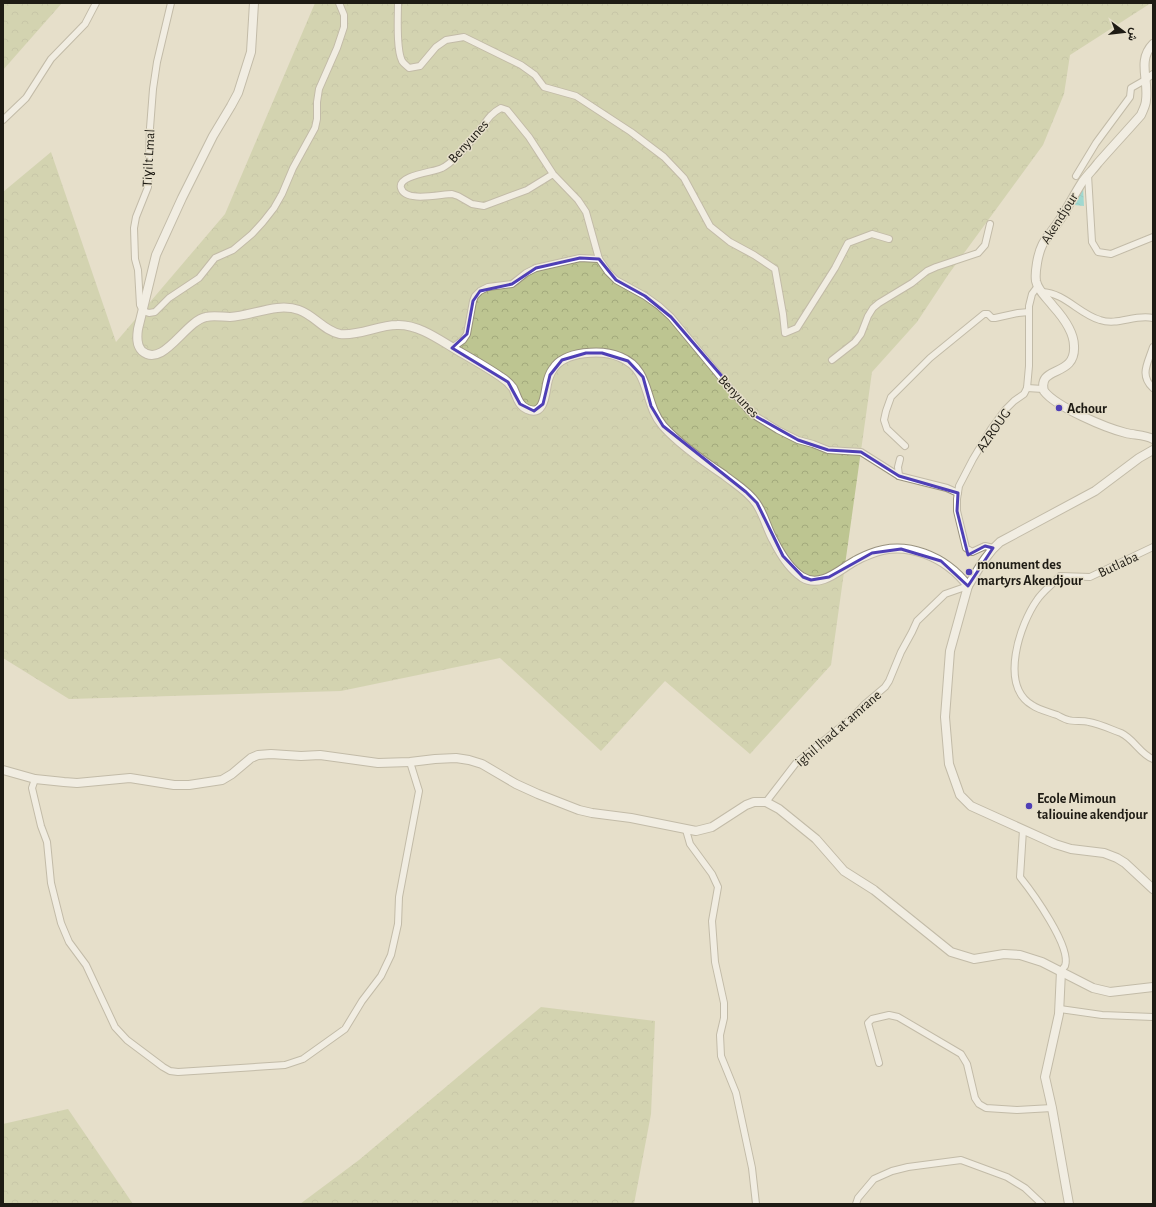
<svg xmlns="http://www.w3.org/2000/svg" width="1156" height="1207" font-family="'Alegreya Sans',Vazirmatn,sans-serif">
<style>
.forest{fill:url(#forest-crowns)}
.water{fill:url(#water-waves)}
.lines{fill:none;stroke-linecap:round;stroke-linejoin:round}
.street-casing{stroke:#98917e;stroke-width:8}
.secondary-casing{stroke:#98917e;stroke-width:10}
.street{stroke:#fff;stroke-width:6}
.secondary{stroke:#fff;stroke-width:8}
.marked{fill:none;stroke:#4f3fb6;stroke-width:3;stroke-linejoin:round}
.poi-dot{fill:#4f3fb6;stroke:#e6dfca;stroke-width:1.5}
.labels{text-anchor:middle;stroke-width:3;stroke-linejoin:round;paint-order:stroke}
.street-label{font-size:14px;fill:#1e1b14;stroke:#e6dfca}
.poi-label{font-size:14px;font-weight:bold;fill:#1e1b14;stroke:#e6dfca;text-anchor:start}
</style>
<defs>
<pattern id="forest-crowns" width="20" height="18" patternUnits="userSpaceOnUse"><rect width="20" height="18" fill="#bdc591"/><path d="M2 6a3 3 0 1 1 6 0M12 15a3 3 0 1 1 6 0" fill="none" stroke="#a2a97c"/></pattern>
<pattern id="water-waves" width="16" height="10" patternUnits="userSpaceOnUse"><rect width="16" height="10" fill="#4dd1d7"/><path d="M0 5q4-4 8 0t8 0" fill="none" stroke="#43b3b8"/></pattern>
</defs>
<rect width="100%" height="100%" fill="#e6dfca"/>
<!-- forest -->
<g class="forest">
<path d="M 3,3 L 62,3 L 3,70 Z"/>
<path d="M 315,3 L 1151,3 L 1070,55 L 1064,94 L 1043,145 L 948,275 L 917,322 L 872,372 L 831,665 L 750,754 L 665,681 L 601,751 L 500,658 L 341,691 L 69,699 L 3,658 L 3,192 L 51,152 L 116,342 L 225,214 Z"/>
<path d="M 541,1007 L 655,1021 L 651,1114 L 634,1204 L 300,1204 L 359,1160 Z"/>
<path d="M 68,1109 L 133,1204 L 3,1204 L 3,1124 Z"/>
</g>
<!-- water -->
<path class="water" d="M 1083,186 L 1084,206 L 1074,205 Z"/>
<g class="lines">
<defs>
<g id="street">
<path d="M 171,3 L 157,62 L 153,89 L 150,128 L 148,187 L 136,217 L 134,228 L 135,259 L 138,270 L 140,305 L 143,311 L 149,313 L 155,312 L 169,298 L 199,278 L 215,258 L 233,250 L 252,234 L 263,222 L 274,208 L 282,194 L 293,168 L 315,128 L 317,119 L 317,102 L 319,89 L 337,48 L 344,27 L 344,15 L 339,3"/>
<path d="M 398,3 C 398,17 396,49 402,61 C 404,64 407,66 409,68 L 420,66 L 436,47 L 446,40 L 464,37 L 521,65 L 535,75 L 544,87 L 576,96 L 631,132 L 664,157 L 684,178 L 710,226 L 730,242 L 754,255 L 775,269 L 783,314 L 785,333 L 797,328 L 835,268 L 848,243 L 872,234 L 889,239"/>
<path d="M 3,120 L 26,98 L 51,59 L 85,24 L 96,3"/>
<path d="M 553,174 L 527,190 L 484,206 L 472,204 L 458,196 L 452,194 C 441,194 405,203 401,188 C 397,175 435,172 442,168 C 454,162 469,144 477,134 C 486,123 488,115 501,108 L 507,110 L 529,137 L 553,174 L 578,200 L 586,212 L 599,259 L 608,272 L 616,280 L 645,296 L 659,306 L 671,317 L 748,410 L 757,417 L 778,430 L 798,440 L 813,444 L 828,450 L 861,452 L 899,476 L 947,488 L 958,493"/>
<path d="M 1088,175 L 1092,242 L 1098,252 L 1111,254 L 1153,237"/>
<path d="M 1076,176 L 1096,143 L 1130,97 L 1131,88 L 1145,80 L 1153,74"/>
<path d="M 1042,292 C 1065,293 1079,314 1100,320 C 1118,326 1134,314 1153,318"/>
<path d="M 1153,347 C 1148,363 1139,375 1153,388"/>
<path d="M 452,348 L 463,340 L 467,334 L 473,301 L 475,296 L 480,291 L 488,287 L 512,284 L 526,273 L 536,268 L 580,258 L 599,259"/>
<path d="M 832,360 L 855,342 L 861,334 L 868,316 L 873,308 L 879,303 L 912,283 L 927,271 L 936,267 L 978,253 L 985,245 L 990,224"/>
<path d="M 1027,388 L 1043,389"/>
<path d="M 905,446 L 887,429 L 884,420 L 886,411 L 891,397 L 930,358 L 984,314 L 988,314 L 992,318 L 995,318 L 1018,313 L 1029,312"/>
<path d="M 899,476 L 898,467 L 900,459"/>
<path d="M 1153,547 L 1090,577 L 1060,576 C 1053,584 1043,591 1037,600 C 1020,624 999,685 1032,705 C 1039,710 1049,712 1057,715 C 1061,717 1064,719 1068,720 C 1075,722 1082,720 1089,722 C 1100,724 1110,729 1121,733 C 1134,739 1140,754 1153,759"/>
<path d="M 993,548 L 985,546 L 972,552 L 966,548 L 957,511 L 957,499 L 959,486 L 973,459 L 991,429 L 1005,410 L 1014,401 L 1024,394 L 1027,388 L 1029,366 L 1029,306 L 1032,294 L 1038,286"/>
<path d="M 35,779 L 32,788 L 41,826 L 47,842 L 51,883 L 61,923 L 69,942 L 86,965 L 115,1027 L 127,1040 L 163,1067 L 170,1071 L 178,1072 L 285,1065 L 303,1059 L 345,1029 L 362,1001 L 381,976 L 391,955 L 398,924 L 399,897 L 419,791 L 410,762"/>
<path d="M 766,802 L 796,763 L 854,716 L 865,704 L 885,687 L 889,681 L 901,652 L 912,632 L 917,621 L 945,594 L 968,586"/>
<path d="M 686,830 L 690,844 L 712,874 L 718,887 L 712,921 L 715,962 L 724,1003 L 724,1018 L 720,1035 L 721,1056 L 736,1093 L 752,1168 L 756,1204"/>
<path d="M 1023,830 L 1020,877 C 1032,892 1072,947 1065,966 C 1064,967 1062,970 1061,971"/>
<path d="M 1060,1009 L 1102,1015 L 1153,1017"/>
<path d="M 879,1063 L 868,1023 L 872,1019 L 889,1015 L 898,1017 L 961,1054 L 967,1064 L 975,1098 L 979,1104 L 986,1108 L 1017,1110 L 1052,1108"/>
<path d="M 856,1204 L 858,1198 L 874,1179 L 892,1171 L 908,1167 L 961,1160 L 1007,1177 L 1025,1188 L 1042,1204"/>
</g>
<g id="secondary">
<path d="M 254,3 L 251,52 L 238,93 L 231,106 L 213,136 L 182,198 L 156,255 L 138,329 C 137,336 136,345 142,351 C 163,369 185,321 206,317 C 214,315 222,317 230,317 C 252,316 277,302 299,310 C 314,315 324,331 340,334 C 360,336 378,325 397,325 C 419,324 441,341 460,352 C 474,360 488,368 501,377 C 506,380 510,384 513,388 C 517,396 518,405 527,409 C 544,417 545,394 547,384 C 548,379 550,373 553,369 C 564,351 602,349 620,357 C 652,370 643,403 663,426 C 680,445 703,461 724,475 C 735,484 748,491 756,503 C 764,514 767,529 774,541 C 780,553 790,569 802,577 C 821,589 840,569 855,561 C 860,558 865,556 870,554 C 906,539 946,557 968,586 L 950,651 L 945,717 L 949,764 L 960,795 L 971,806 L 1055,844 L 1071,849 L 1104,853 L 1117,858 L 1125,863 L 1153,889"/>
<path d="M 1153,44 C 1137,60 1149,80 1146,100 C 1146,105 1143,110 1141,115 C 1127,131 1112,147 1098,163 C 1093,170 1086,176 1081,184 C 1074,195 1068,207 1061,218 C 1049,237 1041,239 1037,263 C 1036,269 1035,275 1036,281 C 1038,291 1047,298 1053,306 C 1062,316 1074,332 1074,346 C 1076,378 1037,365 1044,391 C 1056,407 1106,428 1126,433 C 1134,435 1146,435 1153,439"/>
<path d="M 968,586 C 978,570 986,554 1000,542 L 1095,491 L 1139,458 L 1153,450"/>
<path d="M 3,770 L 35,779 L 64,782 L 77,783 L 130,778 L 174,785 L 189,785 L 222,780 L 232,774 L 251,758 L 258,755 L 271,754 L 301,756 L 320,755 L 378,763 L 410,762 L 435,759 L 456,758 L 469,760 L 482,764 L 516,784 L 538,794 L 579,810 L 592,813 L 631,818 L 696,831 L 712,827 L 746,805 L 754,802 L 766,802 L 779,809 L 816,839 L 844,871 L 874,890 L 951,952 L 974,959 L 1004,954 L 1020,955 L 1042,962 L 1093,988 L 1110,992 L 1153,987"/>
<path d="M 1061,971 L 1059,1014 L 1045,1077 L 1052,1108 L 1069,1204"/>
</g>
</defs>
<!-- street casing -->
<use href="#street" class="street-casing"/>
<!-- secondary casing -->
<use href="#secondary" class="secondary-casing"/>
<!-- street -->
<use href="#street" class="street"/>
<!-- secondary -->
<use href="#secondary" class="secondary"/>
</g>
<!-- marked area -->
<path d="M0 0H1156V1207H0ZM 580,258 L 599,259 L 616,280 L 645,296 L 671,317 L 757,417 L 798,440 L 828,450 L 861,452 L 899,476 L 958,493 L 957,511 L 968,555 L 985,546 L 993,548 L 968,586 L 941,561 L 901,549 L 872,553 L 829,577 L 811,580 L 803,577 L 783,556 L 757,503 L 746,492 L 663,426 L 651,406 L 643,377 L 628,361 L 602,353 L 586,353 L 562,360 L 550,375 L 543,404 L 534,411 L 520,404 L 508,382 L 452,348 L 467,334 L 473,301 L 480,291 L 512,284 L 536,268 Z" fill="#e6dfca" fill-opacity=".55" fill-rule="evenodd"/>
<path class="marked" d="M 580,258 L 599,259 L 616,280 L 645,296 L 671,317 L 757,417 L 798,440 L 828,450 L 861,452 L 899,476 L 958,493 L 957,511 L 968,555 L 985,546 L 993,548 L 968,586 L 941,561 L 901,549 L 872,553 L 829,577 L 811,580 L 803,577 L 783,556 L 757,503 L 746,492 L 663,426 L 651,406 L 643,377 L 628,361 L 602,353 L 586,353 L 562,360 L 550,375 L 543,404 L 534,411 L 520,404 L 508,382 L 452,348 L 467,334 L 473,301 L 480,291 L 512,284 L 536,268 Z"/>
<!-- markers -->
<g class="poi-dot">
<circle cx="1059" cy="408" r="4"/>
<circle cx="969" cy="572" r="4"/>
<circle cx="1029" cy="806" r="4"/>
</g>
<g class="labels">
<!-- street labels -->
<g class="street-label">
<text transform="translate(468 141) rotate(-48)" y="5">Benyunes</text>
<text transform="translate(148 158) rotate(-87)" y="5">Tiɣilt Lmal</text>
<text transform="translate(1059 218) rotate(-58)" y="5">Akendjour</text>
<text transform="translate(739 396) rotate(47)" y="5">Benyunes</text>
<text transform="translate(993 430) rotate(-55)" y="5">AZROUG</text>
<text transform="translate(1118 564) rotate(-25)" y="5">Butlaba</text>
<text transform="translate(838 728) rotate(-41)" y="5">ighil lhad at amrane</text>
</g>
<!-- poi labels -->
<g class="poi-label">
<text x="1067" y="413">Achour</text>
<text x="977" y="569">monument des<tspan x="977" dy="16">martyrs Akendjour</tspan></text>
<text x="1037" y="803">Ecole Mimoun<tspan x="1037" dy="16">taliouine akendjour</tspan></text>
</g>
</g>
<!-- border -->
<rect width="1156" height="1207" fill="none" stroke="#1e1b14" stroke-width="8"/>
<!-- north arrow -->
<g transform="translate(1124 32) rotate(105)" stroke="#e6dfca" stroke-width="3" paint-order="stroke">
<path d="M0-3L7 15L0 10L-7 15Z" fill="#1e1b14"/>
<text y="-6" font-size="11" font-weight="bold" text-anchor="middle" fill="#1e1b14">ش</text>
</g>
</svg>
